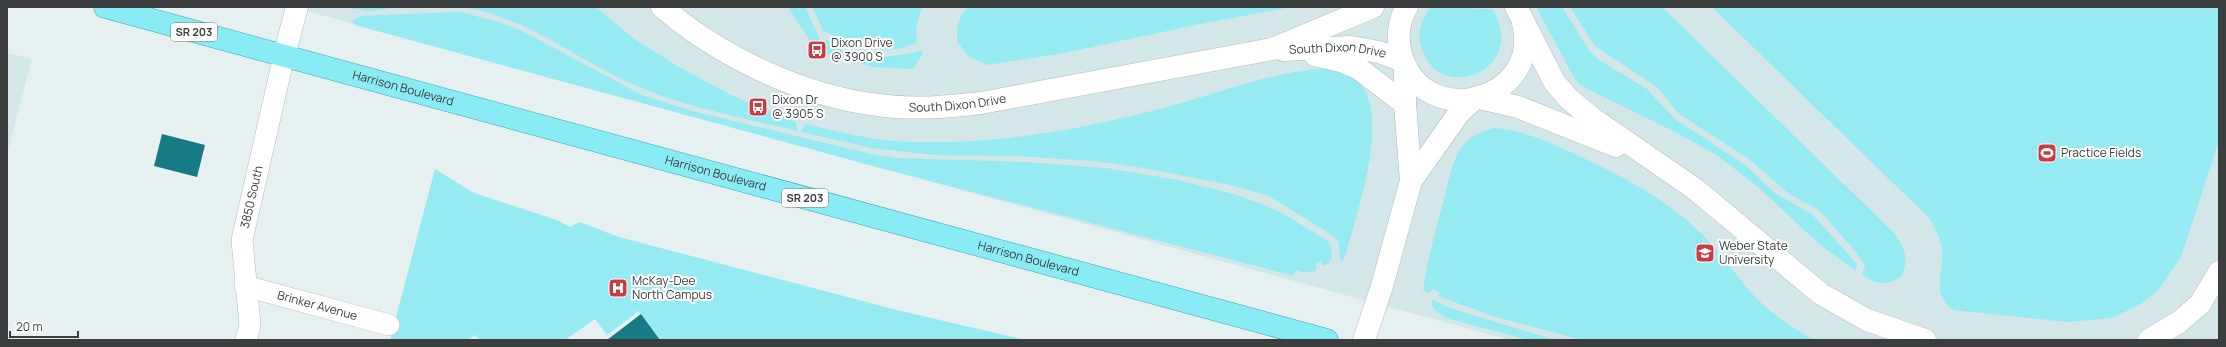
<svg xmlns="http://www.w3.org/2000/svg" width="2226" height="347" font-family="Manrope,sans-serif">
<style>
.built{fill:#d3e6e8}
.green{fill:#96eaf2}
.building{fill:#167b84}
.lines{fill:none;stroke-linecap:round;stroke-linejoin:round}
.minor-casing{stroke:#b3bcbd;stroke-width:22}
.tertiary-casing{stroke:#b3bcbd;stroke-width:23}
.primary-casing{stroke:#3ba6af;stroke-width:23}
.minor{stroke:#fff;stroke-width:21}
.tertiary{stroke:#fff;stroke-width:22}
.primary{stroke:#89ebf4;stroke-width:22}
.labels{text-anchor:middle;stroke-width:4;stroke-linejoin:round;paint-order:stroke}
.shield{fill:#fff;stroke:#757878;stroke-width:1}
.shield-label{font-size:11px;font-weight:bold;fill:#3a3e3e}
.poi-label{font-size:12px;fill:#3a3e3e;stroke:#fff;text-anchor:start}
.street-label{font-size:12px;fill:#3a3e3e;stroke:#fff}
</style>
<rect width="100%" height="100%" fill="#e7f0f1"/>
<!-- built -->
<g class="built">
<path d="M 292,7 L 2219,7 L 2219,340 L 1510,340 Z"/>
<path d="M 7,53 L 32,59 L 7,154 Z"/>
</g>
<!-- green -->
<g class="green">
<path d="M 343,7 L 401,7 L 370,11 Z"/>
<path d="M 463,7 L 596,7 L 633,38 L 677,66 L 731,95 L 796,122 L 797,131 C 744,118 689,108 639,87 C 579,62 529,17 463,7 Z"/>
<path d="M 788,7 L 805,7 L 820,40 L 816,48 L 809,39 Z"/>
<path d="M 812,7 L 922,7 L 916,28 L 917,42 C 894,55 864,50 840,40 C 834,38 832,32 824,32 Z"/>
<path d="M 972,7 L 1291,7 L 1200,24 L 1064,53 L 987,65 L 968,56 L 957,41 C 957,29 958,11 972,7 Z"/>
<path d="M 1431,7 L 1492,9 C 1530,69 1440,106 1422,49 C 1416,33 1421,20 1431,7 Z"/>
<path d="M 1536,7 L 1562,7 L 1589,50 L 1599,60 L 1647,89 L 1675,119 L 1745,165 L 1775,193 L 1812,214 L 1857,264 L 1856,271 L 1819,244 L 1758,187 L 1718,156 L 1679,134 L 1580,85 L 1575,79 Z"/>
<path d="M 1570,7 L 1662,7 L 1893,232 C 1905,246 1909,259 1902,276 C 1887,286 1877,285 1862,275 L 1865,265 L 1856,252 L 1819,210 L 1789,194 L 1749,159 L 1679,114 L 1658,88 L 1595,46 Z"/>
<path d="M 1712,7 L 2219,7 L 2219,141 L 2181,257 L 2158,290 L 2141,304 L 2112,318 L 2067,322 L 1953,310 C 1930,293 1944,274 1942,251 C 1942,240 1935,229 1930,219 Z"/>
<path d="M 460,12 L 502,23 L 524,32 L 642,95 L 692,111 L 871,154 L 897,158 L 1026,162 L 1106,168 L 1178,180 L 1237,195 L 1262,204 L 1282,213 L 1328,241 L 1331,246 L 1332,258 L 1328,264 L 1322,266 L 1321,261 L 1316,264 L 1316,271 L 1303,272 L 1295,270 L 1294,276 L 873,166 L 355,25 L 352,21 L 361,16 Z"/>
<path d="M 826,39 C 830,41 832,45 836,47 C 862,61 895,58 922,50 L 922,55 L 913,69 L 873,67 L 825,53 Z"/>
<path d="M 1332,68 C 1339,71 1348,74 1354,78 C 1395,108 1356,214 1346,254 L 1341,263 L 1338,241 L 1329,233 L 1267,195 L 1226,184 L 1143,168 L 1094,161 L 1017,156 L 934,155 L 872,148 L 801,132 L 805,124 C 840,132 874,141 910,142 C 994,145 1086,129 1167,107 C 1220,93 1276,70 1332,68 Z"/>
<path d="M 1496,128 C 1528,131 1556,145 1585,159 C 1628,179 1670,202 1704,236 C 1722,255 1737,277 1755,297 C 1772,314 1793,328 1814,340 L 1582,340 L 1493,316 L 1438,296 L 1440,292 L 1432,289 L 1430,293 L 1423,290 C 1428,257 1437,225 1446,192 C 1449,179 1452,163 1459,151 C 1467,137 1481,131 1496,128 Z"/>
<path d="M 435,169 L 474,193 L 557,220 L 570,227 L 580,222 L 619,237 L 897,310 L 1025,340 L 660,340 L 639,311 L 607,335 L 595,319 L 565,340 L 479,340 L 475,335 L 468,340 L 390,340 Z"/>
<path d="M 1433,300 L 1450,308 L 1555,340 L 1529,340 L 1446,318 L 1434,309 L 1431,303 Z"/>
</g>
<!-- building -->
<g class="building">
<path d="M 162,134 L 205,145 L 197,177 L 154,166 Z"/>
<path d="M 641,314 L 660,340 L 607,340 Z"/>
</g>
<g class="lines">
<defs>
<g id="minor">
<path id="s1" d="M 245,286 L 389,325"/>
<path id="s2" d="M 246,340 L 250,325 L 242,240 L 284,56"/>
</g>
<g id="tertiary">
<path id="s3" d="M 662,7 C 719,56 802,96 878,105 C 912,110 947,107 981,103 L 1272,49 L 1373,7"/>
<path d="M 1407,7 C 1398,21 1397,39 1401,54 C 1424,134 1543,100 1523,23"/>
<path d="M 1516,7 L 1555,83 L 1568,98 L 1592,118 L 1695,189 L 1821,294 L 1867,320 L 1925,340"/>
<path id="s4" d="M 1283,50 L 1351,47 L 1379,52 L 1403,61"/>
<path d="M 1315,55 L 1341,61 L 1358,68 L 1405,104"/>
<path d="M 284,56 L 297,7"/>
<path d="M 1480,98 L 1518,107 L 1616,146"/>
<path d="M 1411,181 L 1459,113 L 1473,100"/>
<path d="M 1364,340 L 1382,286 L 1411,181 L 1405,104 L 1405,66"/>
<path d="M 2149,340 L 2179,322 L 2200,304 L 2219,272"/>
</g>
<g id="primary">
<path id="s5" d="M 105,7 L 1327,340"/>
</g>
</defs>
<!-- minor casing -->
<use href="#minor" class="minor-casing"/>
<!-- tertiary casing -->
<use href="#tertiary" class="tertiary-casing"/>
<!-- primary casing -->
<use href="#primary" class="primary-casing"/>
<!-- minor -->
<use href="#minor" class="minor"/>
<!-- tertiary -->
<use href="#tertiary" class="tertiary"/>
<!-- primary -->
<use href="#primary" class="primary"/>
</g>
<!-- icons -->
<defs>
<symbol id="bus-square" viewBox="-11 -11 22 22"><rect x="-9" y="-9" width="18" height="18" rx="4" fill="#cb3b3f" stroke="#fff"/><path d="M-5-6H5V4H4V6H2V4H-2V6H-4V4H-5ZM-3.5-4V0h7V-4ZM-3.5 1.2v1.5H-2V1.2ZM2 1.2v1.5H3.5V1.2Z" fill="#fff"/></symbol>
<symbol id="stadium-square" viewBox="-11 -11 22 22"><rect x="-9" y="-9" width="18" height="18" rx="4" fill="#cb3b3f" stroke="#fff"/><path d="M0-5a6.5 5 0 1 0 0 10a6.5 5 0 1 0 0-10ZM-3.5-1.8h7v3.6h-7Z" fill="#fff"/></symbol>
<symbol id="university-square" viewBox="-11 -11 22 22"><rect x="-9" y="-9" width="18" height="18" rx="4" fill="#cb3b3f" stroke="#fff"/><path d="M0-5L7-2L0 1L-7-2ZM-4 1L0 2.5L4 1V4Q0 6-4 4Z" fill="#fff"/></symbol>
<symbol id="hospital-square" viewBox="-11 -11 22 22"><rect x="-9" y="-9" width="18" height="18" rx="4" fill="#cb3b3f" stroke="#fff"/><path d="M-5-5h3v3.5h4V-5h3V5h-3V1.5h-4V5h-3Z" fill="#fff"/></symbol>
</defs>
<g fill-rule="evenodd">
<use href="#bus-square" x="806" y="39" width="22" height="22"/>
<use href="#bus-square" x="747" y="96" width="22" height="22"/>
<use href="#stadium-square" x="2036" y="142" width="22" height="22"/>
<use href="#university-square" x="1694" y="242" width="22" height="22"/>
<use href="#hospital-square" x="607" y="277" width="22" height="22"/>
</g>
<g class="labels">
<!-- shield labels -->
<g class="shield">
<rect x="171" y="23" width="46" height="18" rx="3"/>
<rect x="782" y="189" width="46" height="18" rx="3"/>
</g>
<g class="shield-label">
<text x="194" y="36">SR 203</text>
<text x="805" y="202">SR 203</text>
</g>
<!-- poi labels -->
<g class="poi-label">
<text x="831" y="47">Dixon Drive<tspan x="831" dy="14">@ 3900 S</tspan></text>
<text x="772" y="104">Dixon Dr<tspan x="772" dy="14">@ 3905 S</tspan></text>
<text x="2061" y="157">Practice Fields</text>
<text x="1719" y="250">Weber State<tspan x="1719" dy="14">University</tspan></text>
<text x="632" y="285">McKay-Dee<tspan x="632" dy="14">North Campus</tspan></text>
</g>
<!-- street labels -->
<g class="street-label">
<text dy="4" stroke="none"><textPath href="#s4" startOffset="55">South Dixon Drive</textPath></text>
<text dy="4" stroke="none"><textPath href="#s5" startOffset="309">Harrison Boulevard</textPath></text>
<text dy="4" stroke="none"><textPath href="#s3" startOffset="320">South Dixon Drive</textPath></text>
<text dy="4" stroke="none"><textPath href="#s5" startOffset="633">Harrison Boulevard</textPath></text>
<text dy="4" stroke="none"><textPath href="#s2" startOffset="145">3850 South</textPath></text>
<text dy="4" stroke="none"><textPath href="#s5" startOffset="957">Harrison Boulevard</textPath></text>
<text dy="4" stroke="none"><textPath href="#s1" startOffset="75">Brinker Avenue</textPath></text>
</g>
</g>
<!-- border -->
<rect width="2226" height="347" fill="none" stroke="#3a3e3e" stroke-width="16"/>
<!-- scale -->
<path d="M10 331v6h68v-6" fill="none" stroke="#3a3e3e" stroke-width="2"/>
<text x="16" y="331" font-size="12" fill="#3a3e3e" stroke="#ffffff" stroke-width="3" paint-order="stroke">20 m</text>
</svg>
